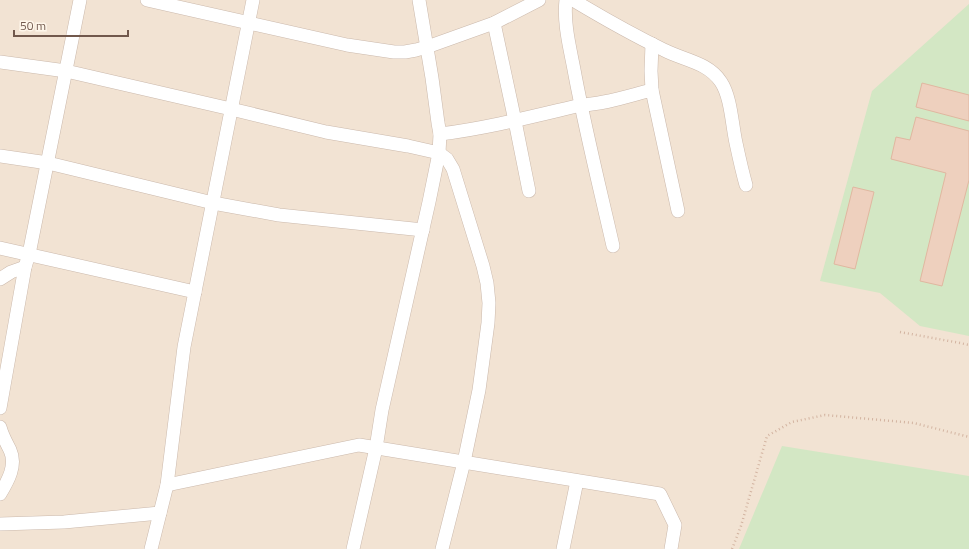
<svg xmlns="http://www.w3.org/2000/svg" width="969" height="549" font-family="'Titillium Web',sans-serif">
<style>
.residential{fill:#f2e3d3}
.green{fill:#d3e7c4}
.building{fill:#eed0be;stroke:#e0b7a0}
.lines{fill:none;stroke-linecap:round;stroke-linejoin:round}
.minor-casing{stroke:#cbb9ac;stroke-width:14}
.path{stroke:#d3b4a1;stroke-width:2.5;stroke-dasharray:1 3;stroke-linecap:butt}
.minor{stroke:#fff;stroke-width:13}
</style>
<rect width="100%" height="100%" fill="#fbf2e5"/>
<!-- residential -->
<rect class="residential" x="0" y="0" width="969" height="549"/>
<!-- green -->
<g class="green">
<path d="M 969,4 L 969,336 L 920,326 L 880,293 L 820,281 L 872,91 Z"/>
<path d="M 782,446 L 969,476 L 969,549 L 739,549 Z"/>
</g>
<!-- building -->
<g class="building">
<path d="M 922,83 L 969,95 L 969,121 L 916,107 Z"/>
<path d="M 916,117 L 969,131 L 969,180 L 942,286 L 920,281 L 946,173 L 891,159 L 896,137 L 910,140 Z"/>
<path d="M 853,187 L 874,192 L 855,269 L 834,264 Z"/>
</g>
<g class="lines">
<defs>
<g id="minor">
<path d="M 147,0 L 347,45 L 394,52 L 405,52 L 416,50 L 427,47 L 494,23 L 539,0"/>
<path d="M 566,0 C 563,24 571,52 575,75 C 586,133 600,189 613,246"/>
<path d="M 573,0 C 603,18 633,35 664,50 C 683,60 708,62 721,82 C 731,97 732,125 736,143 C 739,157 742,171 746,185"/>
<path d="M 494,23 L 515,121 L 529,191"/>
<path d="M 652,44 L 651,71 L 652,90 L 678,211"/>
<path d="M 0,62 L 66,71 L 231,109 L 326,132 L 408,146 L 439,153 L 447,159 L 453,169 L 483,266 L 487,283 L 489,303 L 488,323 L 479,390 L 464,462 L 442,549"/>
<path d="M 440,134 C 488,128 534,116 581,105 C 605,104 628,96 652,90"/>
<path d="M 0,156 L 48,163 L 213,203 L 279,215 L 423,230"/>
<path d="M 0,248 L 195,292"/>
<path d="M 0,279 L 11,272 L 25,267"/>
<path d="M 0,408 L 25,267 L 29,254 L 80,0"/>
<path d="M 0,427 C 2,435 6,442 10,450 C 17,465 8,481 0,494"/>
<path d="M 167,485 L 359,445 L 660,494 L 675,525 L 671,549"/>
<path d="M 0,524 L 64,522 L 160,513"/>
<path d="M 151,549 L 167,485 L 184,347 L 253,0"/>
<path d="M 353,549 L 376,448 L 382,410 L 429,202 L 439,153 L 440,134 L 438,123 L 432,78 L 419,0"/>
<path d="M 563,549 L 577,481"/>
</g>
</defs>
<!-- minor casing -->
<use href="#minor" class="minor-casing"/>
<!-- path -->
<g class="path">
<path d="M 900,332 L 960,343 L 969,345"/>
<path d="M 732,549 L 741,526 L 767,436 L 792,422 L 825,415 L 914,423 L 969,437"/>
</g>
<!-- minor -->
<use href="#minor" class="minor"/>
</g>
<!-- scale -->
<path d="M14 30v6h114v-6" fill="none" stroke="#71584c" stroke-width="2"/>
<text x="20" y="30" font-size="12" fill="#71584c" stroke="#fef6ea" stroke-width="3" paint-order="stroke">50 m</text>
</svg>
